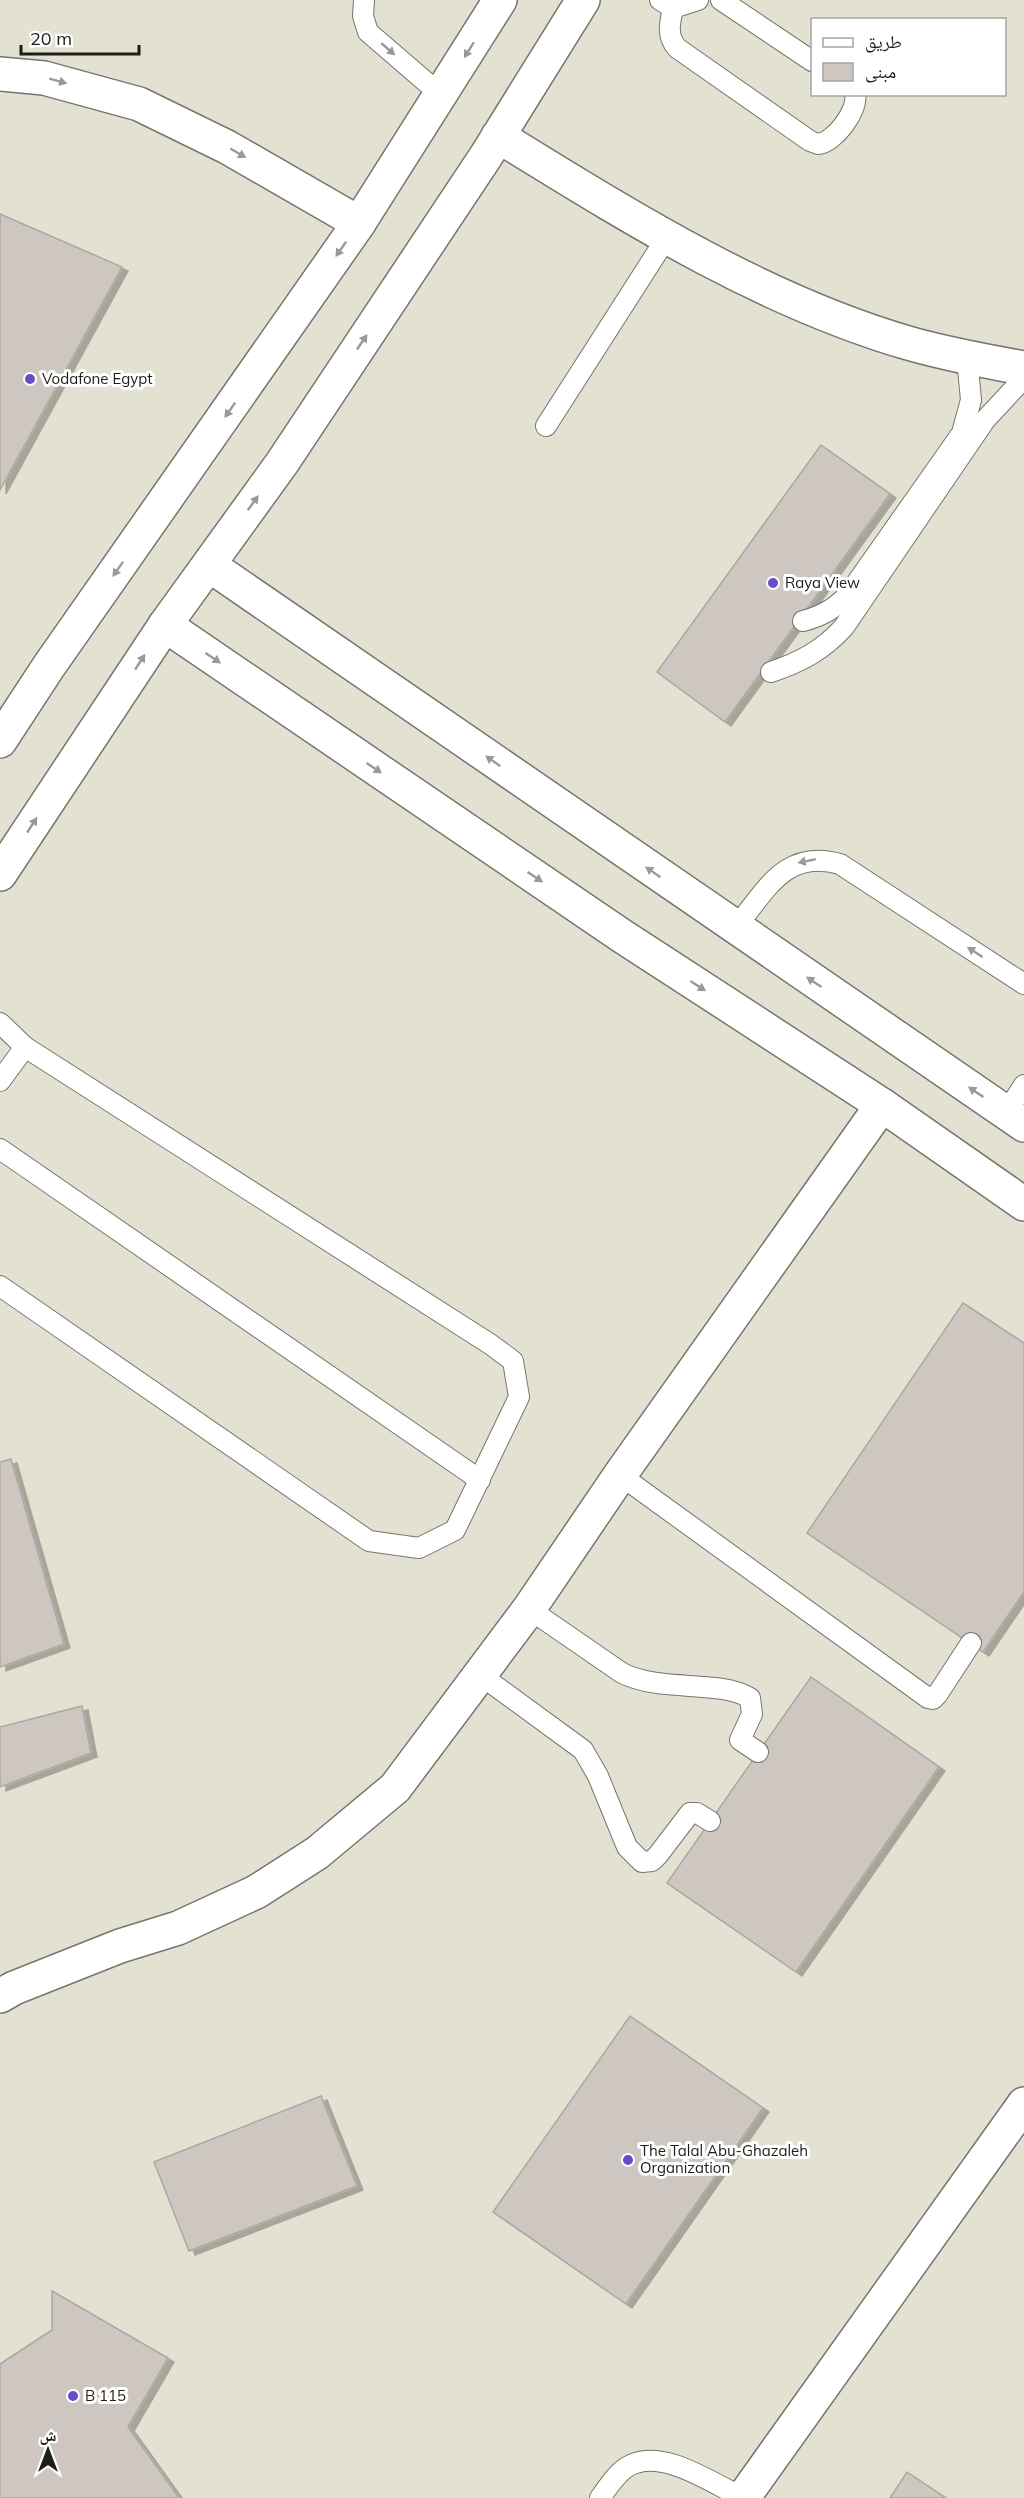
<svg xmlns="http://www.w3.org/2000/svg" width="1024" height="2498" font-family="Mulish,'Noto Naskh Arabic',sans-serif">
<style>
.built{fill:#e3e1d1;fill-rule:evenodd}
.building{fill:#cec7c1;stroke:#aea7a1;stroke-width:1.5;filter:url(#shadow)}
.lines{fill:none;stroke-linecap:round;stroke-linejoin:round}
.lane-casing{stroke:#76756e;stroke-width:22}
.street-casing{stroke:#76756e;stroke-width:36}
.lane{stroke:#fff;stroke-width:20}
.street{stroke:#fff;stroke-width:33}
.oneway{fill:#999998}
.poi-dot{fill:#634ec7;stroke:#fff;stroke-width:2}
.labels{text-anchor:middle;stroke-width:6;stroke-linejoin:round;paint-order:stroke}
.poi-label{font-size:15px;fill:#1d1d19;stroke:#fff;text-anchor:start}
</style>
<defs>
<filter id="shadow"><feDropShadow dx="6" dy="4" stdDeviation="0" flood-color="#0004"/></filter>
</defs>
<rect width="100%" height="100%" fill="#edece3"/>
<!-- built -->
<path class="built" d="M 0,0 L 1024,0 L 1024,2498 L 0,2498 ZM 812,20 L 1004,20 L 1004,94 L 812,94 Z"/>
<!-- building -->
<g class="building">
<path d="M 0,214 L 122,267 L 0,490 Z"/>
<path d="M 821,445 L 890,494 L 725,722 L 657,672 Z"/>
<path d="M 963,1303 L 1024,1343 L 1024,1592 L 983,1652 L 807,1533 Z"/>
<path d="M 11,1459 L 64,1644 L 0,1667 L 0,1462 Z"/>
<path d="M 811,1677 L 939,1767 L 796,1972 L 667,1883 Z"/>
<path d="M 82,1706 L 91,1753 L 0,1787 L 0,1727 Z"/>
<path d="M 630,2016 L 763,2108 L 626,2304 L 493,2212 Z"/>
<path d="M 321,2096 L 357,2186 L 189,2251 L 154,2162 Z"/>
<path d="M 52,2291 L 168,2358 L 128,2427 L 179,2498 L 0,2498 L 0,2364 L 52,2330 Z"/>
<path d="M 907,2472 L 946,2498 L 890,2498 Z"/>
</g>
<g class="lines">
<defs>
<g id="lane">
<path d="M 364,0 L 363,16 L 368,32 L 441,95"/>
<path d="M 660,0 L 673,8 L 698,0"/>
<path d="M 721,0 L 812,61"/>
<path d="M 673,8 C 670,23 666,35 677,48 L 810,141 L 818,144 C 834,143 859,110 855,94"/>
<path d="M 546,426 L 667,237"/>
<path d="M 803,621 C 822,616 834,609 848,595 L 962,433 L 971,400 L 967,358"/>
<path d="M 771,672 C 801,662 823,650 844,627 L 985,420 L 1024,378"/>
<path d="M 735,928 C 766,891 785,848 840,864 L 1024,984"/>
<path d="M 0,1023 L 25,1047 L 490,1344 L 513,1361 L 519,1397 L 455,1530 L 419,1548 L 369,1541 L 0,1286"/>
<path d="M 0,1081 L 25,1047"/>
<path d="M 1006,1113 L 1024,1085"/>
<path d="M 0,1149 L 480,1480"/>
<path d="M 620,1475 L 928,1698 L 933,1699 L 937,1695 L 971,1643"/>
<path d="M 529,1609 L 622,1673 C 662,1693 718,1679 750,1698 L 752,1714 L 740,1740 L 758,1752"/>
<path d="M 479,1674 L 583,1750 L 598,1776 L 627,1847 L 642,1862 L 652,1861 L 658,1855 L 690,1813 L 697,1813 L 710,1821"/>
<path d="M 600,2498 C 608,2487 616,2474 627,2467 C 660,2446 712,2483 743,2498"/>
</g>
<g id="street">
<path d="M 0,74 L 44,78 L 139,104 L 227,147 L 359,223"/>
<path d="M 498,136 C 628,216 761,300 908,343 C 946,354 985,361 1024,368"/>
<path d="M 209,565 L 1024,1125"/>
<path d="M 165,625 L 622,936 L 882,1105 L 1024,1204"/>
<path d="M 0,741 L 49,666 L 359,223 L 500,0"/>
<path d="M 0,874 L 165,625 L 282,463 L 486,156 L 583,0"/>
<path d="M 0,1996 L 14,1988 L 120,1946 L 178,1928 L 256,1892 L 317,1853 L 395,1788 L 529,1609 L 620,1475 L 882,1105"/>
<path d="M 743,2498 L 1024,2104"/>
</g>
</defs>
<!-- lane casing -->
<use href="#lane" class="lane-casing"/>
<!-- street casing -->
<use href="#street" class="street-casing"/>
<!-- lane -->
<use href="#lane" class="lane"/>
<!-- street -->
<use href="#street" class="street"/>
</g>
<!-- one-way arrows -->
<defs><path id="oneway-solid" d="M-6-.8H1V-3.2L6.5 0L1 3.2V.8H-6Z" transform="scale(1.5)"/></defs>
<g class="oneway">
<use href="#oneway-solid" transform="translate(388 49) rotate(41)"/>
<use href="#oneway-solid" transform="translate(469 50) rotate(122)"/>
<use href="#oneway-solid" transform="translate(58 81) rotate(15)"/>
<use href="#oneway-solid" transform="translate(238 153) rotate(30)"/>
<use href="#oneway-solid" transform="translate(341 249) rotate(125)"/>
<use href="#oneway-solid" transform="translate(362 342) rotate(-56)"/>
<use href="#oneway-solid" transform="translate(230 410) rotate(125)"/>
<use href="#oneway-solid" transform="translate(253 503) rotate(-54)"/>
<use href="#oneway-solid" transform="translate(118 569) rotate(125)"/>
<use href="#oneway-solid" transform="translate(213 658) rotate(34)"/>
<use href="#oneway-solid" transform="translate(140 662) rotate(-57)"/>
<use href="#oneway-solid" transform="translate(493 761) rotate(-145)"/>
<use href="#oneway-solid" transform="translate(374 768) rotate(34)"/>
<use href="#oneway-solid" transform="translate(32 825) rotate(-57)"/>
<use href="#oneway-solid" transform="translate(807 861) rotate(168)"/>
<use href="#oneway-solid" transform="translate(653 872) rotate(-145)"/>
<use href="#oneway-solid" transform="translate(535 877) rotate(34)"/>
<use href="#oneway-solid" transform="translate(975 952) rotate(-147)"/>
<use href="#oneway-solid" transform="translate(814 982) rotate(-146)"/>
<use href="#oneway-solid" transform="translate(698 986) rotate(33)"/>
<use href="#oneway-solid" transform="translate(976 1092) rotate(-146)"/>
</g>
<!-- markers -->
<g class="poi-dot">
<circle cx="30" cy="379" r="6"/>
<circle cx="773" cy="583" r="6"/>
<circle cx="628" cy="2160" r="6"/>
<circle cx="73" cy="2396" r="6"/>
</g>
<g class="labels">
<!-- poi labels -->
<g class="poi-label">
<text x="42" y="384">Vodafone Egypt</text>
<text x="785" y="588">Raya View</text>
<text x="640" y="2156">The Talal Abu-Ghazaleh<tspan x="640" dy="17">Organization</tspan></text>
<text x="85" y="2401">B 115</text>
</g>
</g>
<!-- legend -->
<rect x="811" y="18" width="195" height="78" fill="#ffffff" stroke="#a5a5a3" stroke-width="1.5"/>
<rect x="823" y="38" width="30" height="9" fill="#ffffff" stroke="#a5a5a3" stroke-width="1.5"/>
<text x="865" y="48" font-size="18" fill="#1d1d19">طريق</text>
<rect x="823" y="63" width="30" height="18" fill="#cec7c1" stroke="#a5a5a3" stroke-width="1.5"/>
<text x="865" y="78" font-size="18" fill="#1d1d19">مبنى</text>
<!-- north arrow -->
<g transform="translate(48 2450)" stroke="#ffffff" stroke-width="4.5" paint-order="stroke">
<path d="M0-4.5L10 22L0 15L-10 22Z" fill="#1d1d19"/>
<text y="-9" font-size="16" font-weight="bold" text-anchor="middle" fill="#1d1d19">ش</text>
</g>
<!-- scale -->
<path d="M21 45v9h118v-9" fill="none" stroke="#1d1d19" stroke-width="3"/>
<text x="30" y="45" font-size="18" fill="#1d1d19" stroke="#ffffff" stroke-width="4.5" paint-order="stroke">20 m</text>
</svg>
